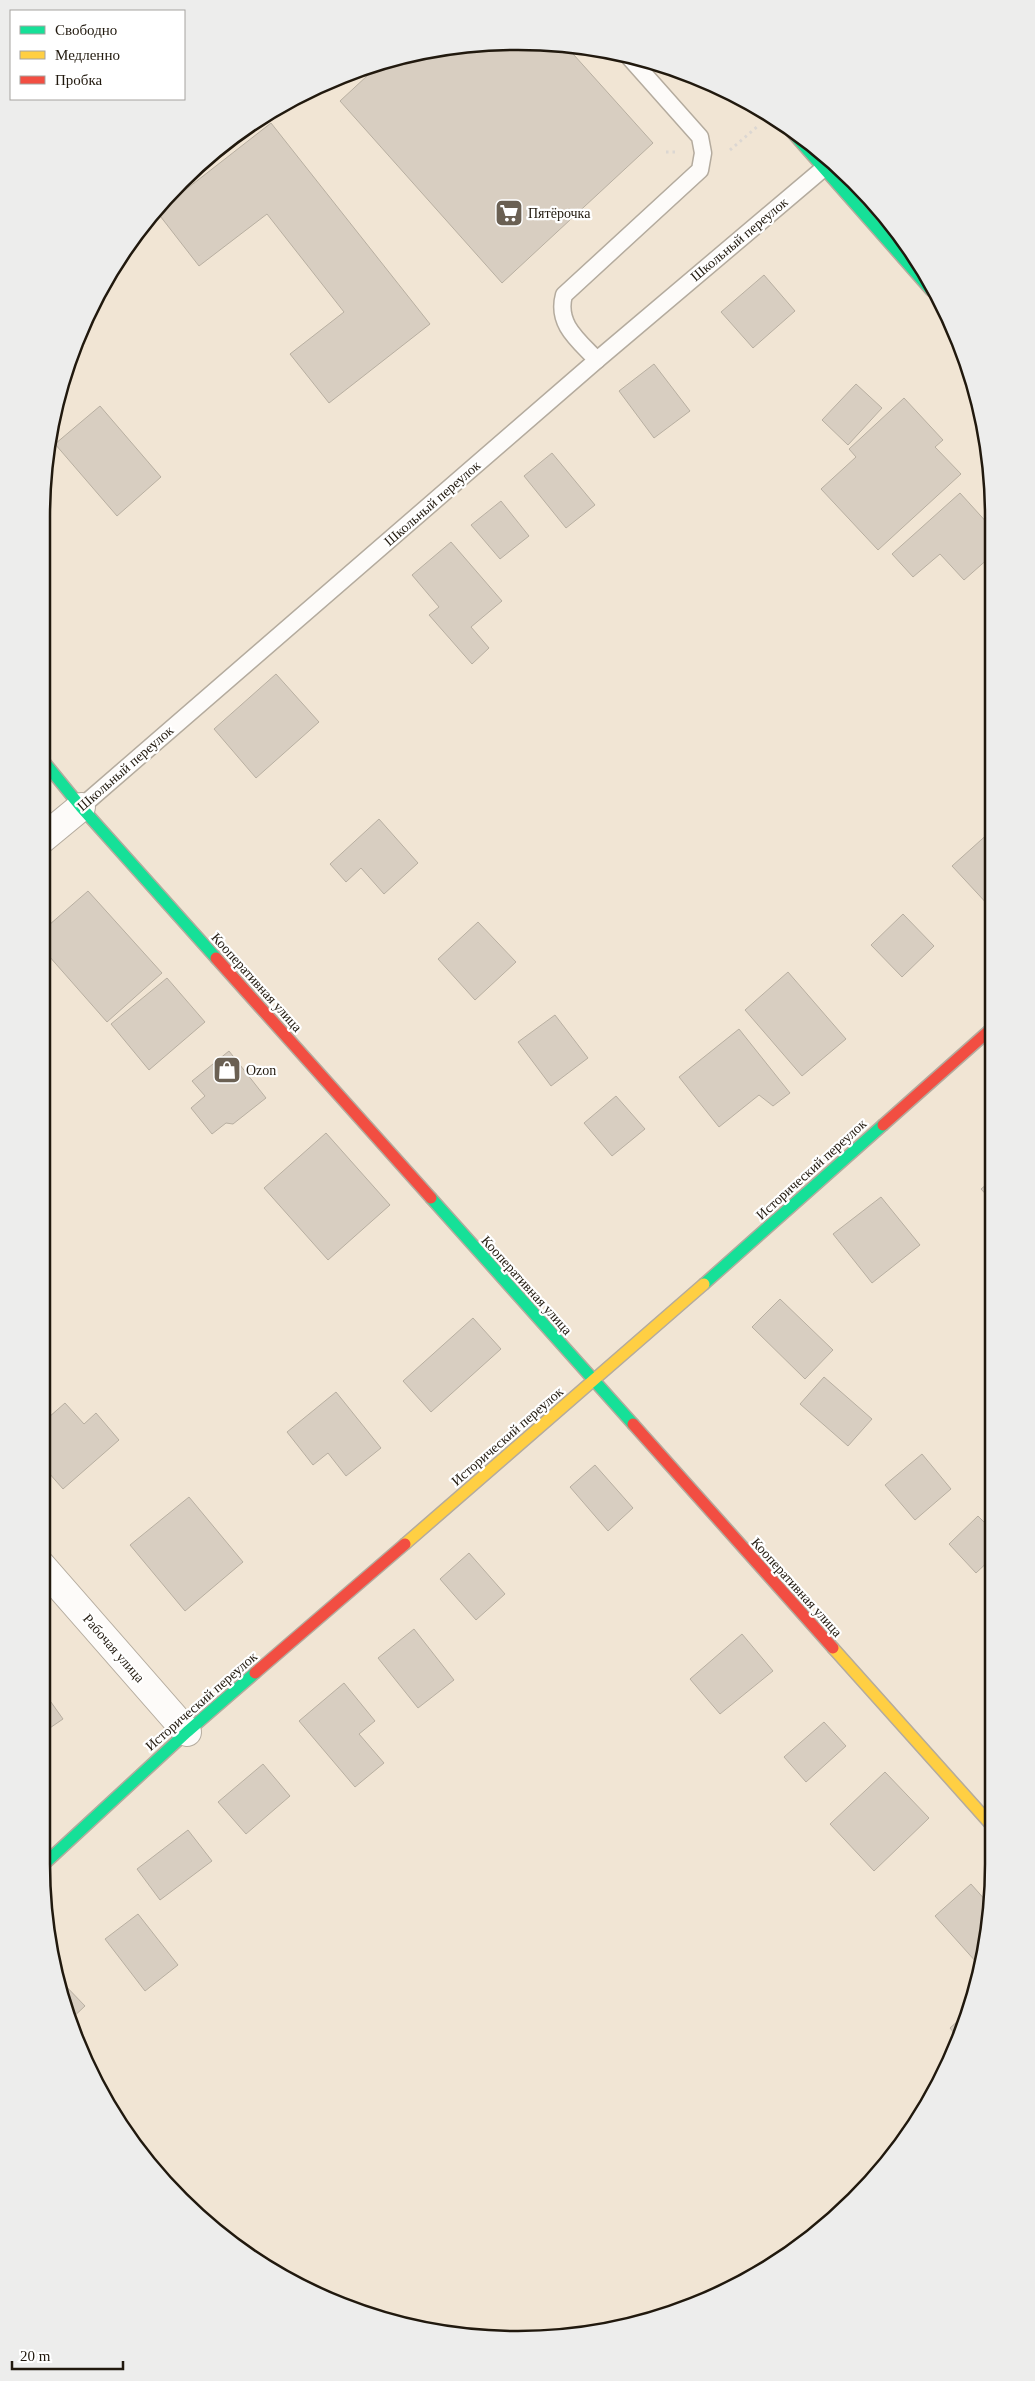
<svg xmlns="http://www.w3.org/2000/svg" width="1035" height="2381" font-family="'Times New Roman',serif">
<style>
.building{fill:#d8cec1;stroke:#b8afa1}
.lines{fill:none;stroke-linecap:round;stroke-linejoin:round}
.lane-casing{stroke:#b4ab9e;stroke-width:19}
.street-casing{stroke:#b4ab9e;stroke-width:30}
.fast-casing{stroke:#b4ab9e;stroke-width:14}
.slow-casing{stroke:#b4ab9e;stroke-width:14}
.jam-casing{stroke:#b4ab9e;stroke-width:14}
.path{stroke:#dcd7d2;stroke-width:3;stroke-dasharray:2.5 4;stroke-linecap:butt}
.lane{stroke:#fdfbf9;stroke-width:16}
.street{stroke:#fdfbf9;stroke-width:28}
.fast{stroke:#16e098;stroke-width:11}
.slow{stroke:#ffcf43;stroke-width:11}
.jam{stroke:#f24e42;stroke-width:11}
.labels{text-anchor:middle;stroke-width:4.5;stroke-linejoin:round;paint-order:stroke}
.poi-label{font-size:14px;fill:#21190e;stroke:#fff;text-anchor:start}
.street-label{font-size:14px;fill:#21190e;stroke:#fff}
.rim{fill:none;stroke:#21190e;stroke-width:2.5}
</style>
<rect width="100%" height="100%" fill="#f1e5d4"/>
<!-- building -->
<g class="building">
<path d="M 487,42 L 565,45 L 653,143 L 502,283 L 340,101 L 382,62 L 395,57 L 430,52 L 435,56 L 443,49 Z"/>
<path d="M 271,123 L 430,324 L 329,403 L 290,354 L 344,312 L 267,214 L 199,266 L 157,212 Z"/>
<path d="M 764,275 L 795,311 L 753,348 L 721,312 Z"/>
<path d="M 654,364 L 690,411 L 654,438 L 619,391 Z"/>
<path d="M 856,384 L 882,408 L 848,445 L 822,420 Z"/>
<path d="M 904,398 L 943,440 L 935,447 L 961,474 L 878,550 L 821,489 L 856,457 L 849,449 Z"/>
<path d="M 100,406 L 161,477 L 117,516 L 55,444 Z"/>
<path d="M 552,453 L 595,505 L 566,528 L 524,476 Z"/>
<path d="M 960,493 L 990,526 L 990,557 L 964,580 L 940,554 L 913,577 L 892,554 Z"/>
<path d="M 501,501 L 529,536 L 500,559 L 471,525 Z"/>
<path d="M 451,542 L 502,601 L 471,627 L 489,648 L 472,664 L 429,615 L 439,607 L 412,575 Z"/>
<path d="M 276,674 L 319,722 L 256,778 L 214,729 Z"/>
<path d="M 379,819 L 418,863 L 384,894 L 361,868 L 346,882 L 330,864 Z"/>
<path d="M 991,831 L 991,906 L 990,907 L 952,866 Z"/>
<path d="M 88,891 L 162,973 L 107,1022 L 41,947 L 41,932 Z"/>
<path d="M 903,914 L 934,946 L 902,977 L 871,945 Z"/>
<path d="M 478,922 L 516,962 L 475,1000 L 438,959 Z"/>
<path d="M 788,972 L 846,1039 L 802,1076 L 745,1010 Z"/>
<path d="M 167,978 L 205,1022 L 149,1070 L 111,1024 Z"/>
<path d="M 555,1015 L 588,1058 L 551,1086 L 518,1042 Z"/>
<path d="M 739,1029 L 790,1093 L 773,1106 L 759,1095 L 719,1127 L 679,1077 Z"/>
<path d="M 229,1051 L 266,1098 L 233,1124 L 226,1123 L 212,1134 L 191,1108 L 205,1096 L 192,1081 Z"/>
<path d="M 616,1096 L 645,1129 L 612,1156 L 584,1123 Z"/>
<path d="M 326,1133 L 390,1205 L 328,1260 L 264,1188 Z"/>
<path d="M 992,1180 L 992,1201 L 981,1189 Z"/>
<path d="M 881,1197 L 920,1245 L 872,1283 L 833,1234 Z"/>
<path d="M 780,1299 L 833,1350 L 805,1379 L 752,1327 Z"/>
<path d="M 473,1318 L 501,1349 L 431,1412 L 403,1381 Z"/>
<path d="M 41,1374 L 47,1381 L 41,1386 Z"/>
<path d="M 824,1377 L 872,1419 L 848,1446 L 800,1404 Z"/>
<path d="M 336,1392 L 381,1448 L 346,1476 L 328,1453 L 313,1465 L 287,1432 Z"/>
<path d="M 65,1403 L 84,1424 L 96,1413 L 119,1440 L 63,1489 L 41,1464 L 41,1424 Z"/>
<path d="M 922,1454 L 951,1489 L 915,1520 L 885,1485 Z"/>
<path d="M 595,1465 L 633,1508 L 608,1531 L 570,1487 Z"/>
<path d="M 189,1497 L 243,1562 L 185,1611 L 130,1545 Z"/>
<path d="M 978,1516 L 993,1531 L 993,1557 L 976,1573 L 949,1544 Z"/>
<path d="M 469,1553 L 505,1594 L 476,1620 L 440,1579 Z"/>
<path d="M 414,1629 L 454,1680 L 418,1708 L 378,1658 Z"/>
<path d="M 742,1634 L 773,1671 L 720,1714 L 690,1679 Z"/>
<path d="M 344,1683 L 375,1721 L 359,1734 L 384,1763 L 355,1787 L 299,1721 Z"/>
<path d="M 41,1688 L 63,1719 L 41,1734 Z"/>
<path d="M 824,1722 L 846,1746 L 806,1782 L 784,1757 Z"/>
<path d="M 263,1764 L 290,1796 L 246,1834 L 218,1802 Z"/>
<path d="M 885,1772 L 929,1818 L 874,1871 L 830,1824 Z"/>
<path d="M 188,1830 L 212,1861 L 160,1900 L 137,1869 Z"/>
<path d="M 971,1884 L 987,1902 L 977,1963 L 935,1916 Z"/>
<path d="M 138,1914 L 178,1965 L 145,1991 L 105,1939 Z"/>
<path d="M 61,1981 L 85,2006 L 69,2021 L 67,2017 Z"/>
<path d="M 969,2011 L 968,2017 L 959,2039 L 950,2028 Z"/>
</g>
<g class="lines">
<defs>
<g id="lane">
<path d="M 597,360 C 578,340 556,324 564,295 L 700,170 L 703,153 L 700,137 L 629,57"/>
<path d="M 81,807 L 597,360 L 824,168"/>
</g>
<g id="street">
<path d="M 41,840 L 81,807"/>
<path d="M 41,1565 L 187,1732"/>
</g>
<g id="fast">
<path d="M 791,131 L 931,290"/>
<path d="M 41,758 L 81,807 L 216,958"/>
<path d="M 431,1198 L 633,1424"/>
<path d="M 704,1284 L 883,1125"/>
<path d="M 42,1866 L 187,1732 L 255,1673"/>
</g>
<g id="slow">
<path d="M 405,1544 L 704,1284"/>
<path d="M 833,1648 L 994,1828"/>
</g>
<g id="jam">
<path d="M 216,958 L 431,1198"/>
<path d="M 883,1125 L 991,1029"/>
<path d="M 633,1424 L 833,1648"/>
<path d="M 255,1673 L 405,1544"/>
</g>
</defs>
<!-- lane casing -->
<use href="#lane" class="lane-casing"/>
<!-- street casing -->
<use href="#street" class="street-casing"/>
<!-- fast casing -->
<use href="#fast" class="fast-casing"/>
<!-- slow casing -->
<use href="#slow" class="slow-casing"/>
<!-- jam casing -->
<use href="#jam" class="jam-casing"/>
<!-- path -->
<g class="path">
<path d="M 730,150 L 758,126"/>
<path d="M 666,152 L 675,152"/>
</g>
<!-- lane -->
<use href="#lane" class="lane"/>
<!-- street -->
<use href="#street" class="street"/>
<!-- fast -->
<use href="#fast" class="fast"/>
<!-- slow -->
<use href="#slow" class="slow"/>
<!-- jam -->
<use href="#jam" class="jam"/>
</g>
<!-- icons -->
<defs>
<symbol id="supermarket-square" viewBox="-11 -11 22 22"><rect x="-9" y="-9" width="18" height="18" rx="4" fill="#6a6053" stroke="#fff"/><path d="M-6-5.5h2.5l.6 2H6L4.5 2H-2.5L-4.4-4H-6ZM-1.5 3.2a1.3 1.3 0 1 0 .1 0ZM3 3.2a1.3 1.3 0 1 0 .1 0Z" fill="#fff"/></symbol>
<symbol id="shop-square" viewBox="-11 -11 22 22"><rect x="-9" y="-9" width="18" height="18" rx="4" fill="#6a6053" stroke="#fff"/><path d="M-5-2.5h2.3a2.7 3.5 0 0 1 5.4 0H5L5.5 6h-11ZM-1.5-2.5h3a1.5 2.3 0 0 0-3 0Z" fill="#fff"/></symbol>
</defs>
<g fill-rule="evenodd">
<use href="#supermarket-square" x="493" y="197" width="32" height="32"/>
<use href="#shop-square" x="211" y="1054" width="32" height="32"/>
</g>
<g class="labels">
<!-- poi labels -->
<g class="poi-label">
<text x="528" y="218">Пятёрочка</text>
<text x="246" y="1075">Ozon</text>
</g>
<!-- street labels -->
<g class="street-label">
<text transform="translate(739 239) rotate(-40)" y="5">Школьный переулок</text>
<text transform="translate(432 503) rotate(-41)" y="5">Школьный переулок</text>
<text transform="translate(125 768) rotate(-41)" y="5">Школьный переулок</text>
<text transform="translate(257 982) rotate(48)" y="5">Кооперативная улица</text>
<text transform="translate(811 1169) rotate(-42)" y="5">Исторический переулок</text>
<text transform="translate(527 1285) rotate(48)" y="5">Кооперативная улица</text>
<text transform="translate(507 1436) rotate(-41)" y="5">Исторический переулок</text>
<text transform="translate(797 1587) rotate(48)" y="5">Кооперативная улица</text>
<text transform="translate(114 1648) rotate(49)" y="5">Рабочая улица</text>
<text transform="translate(201 1701) rotate(-41)" y="5">Исторический переулок</text>
</g>
</g>
<!-- crop -->
<path d="M0 0H1035V2381H0ZM517 50H518A467 467 0 0 1 985 517V1864A467 467 0 0 1 518 2331H517A467 467 0 0 1 50 1864V517A467 467 0 0 1 517 50Z" fill="#ededec" fill-rule="evenodd"/>
<path class="rim" d="M517 50H518A467 467 0 0 1 985 517V1864A467 467 0 0 1 518 2331H517A467 467 0 0 1 50 1864V517A467 467 0 0 1 517 50Z"/>
<!-- legend -->
<rect x="10" y="10" width="175" height="90" fill="#ffffff" stroke="#a6a39f"/>
<rect x="20" y="26" width="25" height="8" fill="#16e098" stroke="#a6a39f"/>
<text x="55" y="35" font-size="15" fill="#21190e">Свободно</text>
<rect x="20" y="51" width="25" height="8" fill="#ffcf43" stroke="#a6a39f"/>
<text x="55" y="60" font-size="15" fill="#21190e">Медленно</text>
<rect x="20" y="76" width="25" height="8" fill="#f24e42" stroke="#a6a39f"/>
<text x="55" y="85" font-size="15" fill="#21190e">Пробка</text>
<!-- scale -->
<path d="M12 2361v8h111v-8" fill="none" stroke="#21190e" stroke-width="2.5"/>
<text x="20" y="2361" font-size="15" fill="#21190e" stroke="#ffffff" stroke-width="4" paint-order="stroke">20 m</text>
</svg>
